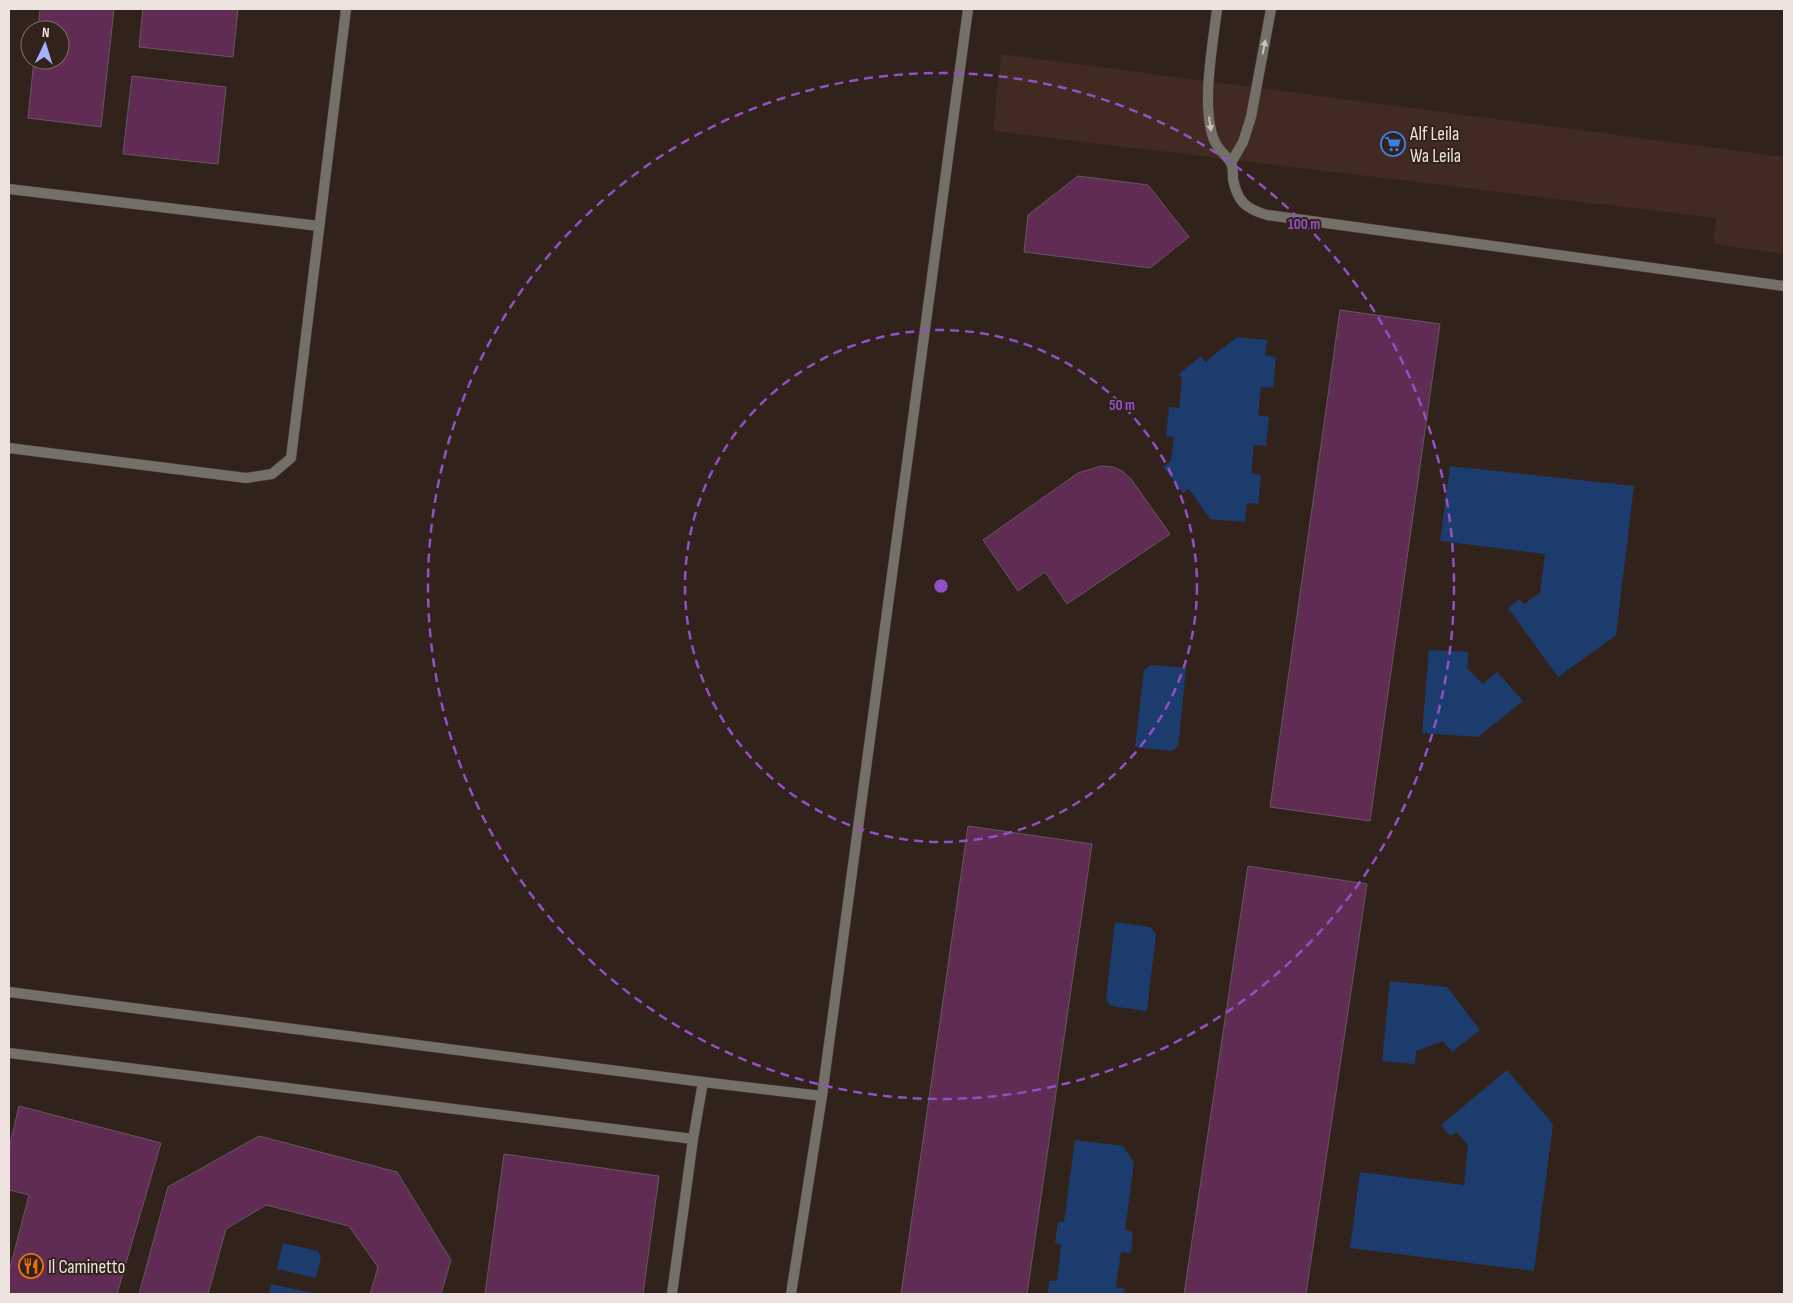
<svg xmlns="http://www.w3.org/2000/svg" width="1793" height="1303" font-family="'Sofia Sans Condensed',sans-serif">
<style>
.built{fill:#412a21}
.water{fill:#1c3c6e}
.building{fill:#612c54;stroke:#665661}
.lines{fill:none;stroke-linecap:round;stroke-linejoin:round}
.lane-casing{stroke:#4c3d37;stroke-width:11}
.street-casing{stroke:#4c3d37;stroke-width:11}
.lane{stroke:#756f69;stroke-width:10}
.street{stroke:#756f69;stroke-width:10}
.oneway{fill:#c9c0ba}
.ring{fill:none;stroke:#9250c5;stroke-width:2.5;stroke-dasharray:9 6}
.labels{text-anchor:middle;stroke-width:4;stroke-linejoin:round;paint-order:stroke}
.poi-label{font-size:19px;fill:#ede2dd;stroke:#32221c;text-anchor:start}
.centre{fill:#9250c5;stroke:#32221c;stroke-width:2.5}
.ring-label{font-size:15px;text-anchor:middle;font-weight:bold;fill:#9250c5;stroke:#32221c;stroke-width:4;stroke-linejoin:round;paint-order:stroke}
</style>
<rect width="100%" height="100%" fill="#32221c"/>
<!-- built -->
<path class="built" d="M 1001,54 L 1784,157 L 1784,254 L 1713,244 L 1716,218 L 993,131 Z"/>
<!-- water -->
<g class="water">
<path d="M 1237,337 L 1267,340 L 1265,355 L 1276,357 L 1273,388 L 1261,387 L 1258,415 L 1269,417 L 1266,446 L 1254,445 L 1251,473 L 1261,475 L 1258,504 L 1247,503 L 1245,522 L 1210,519 L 1189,489 L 1183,493 L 1163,467 L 1171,461 L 1174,437 L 1166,436 L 1169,407 L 1179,408 L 1182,379 L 1179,374 L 1201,356 L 1205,362 Z"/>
<path d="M 1450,466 L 1634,486 L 1616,635 L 1558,677 L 1508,608 L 1519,599 L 1524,604 L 1540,593 L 1545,554 L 1440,541 Z"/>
<path d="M 1429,650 L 1468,652 L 1467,668 L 1483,684 L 1497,672 L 1523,701 L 1478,737 L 1422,733 Z"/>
<path d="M 1151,665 L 1186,668 L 1178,746 L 1172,751 L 1135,747 L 1144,670 Z"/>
<path d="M 1115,922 L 1150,927 L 1156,934 L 1147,1011 L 1111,1006 L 1106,999 Z"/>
<path d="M 1390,981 L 1447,987 L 1480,1030 L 1452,1052 L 1443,1041 L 1416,1051 L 1415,1064 L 1382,1061 Z"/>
<path d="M 1507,1070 L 1553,1124 L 1534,1271 L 1350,1248 L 1360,1172 L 1464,1185 L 1468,1146 L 1457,1132 L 1450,1136 L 1441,1125 Z"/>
<path d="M 1075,1140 L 1123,1146 L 1134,1163 L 1125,1230 L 1133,1232 L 1131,1253 L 1121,1252 L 1116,1287 L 1125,1289 L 1124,1294 L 1048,1294 L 1049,1281 L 1057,1281 L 1061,1245 L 1055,1243 L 1058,1222 L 1064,1222 Z"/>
<path d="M 283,1243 L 318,1251 L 321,1258 L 316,1278 L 277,1269 Z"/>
<path d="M 271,1284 L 313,1293 L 312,1294 L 269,1294 Z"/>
</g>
<!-- building -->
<g class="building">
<path d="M 40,9 L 114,9 L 101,127 L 28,118 L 34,60 L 60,60 L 60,30 L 38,30 Z"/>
<path d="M 143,9 L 238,9 L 233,57 L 139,47 Z"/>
<path d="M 132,76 L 226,87 L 218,164 L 123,154 Z"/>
<path d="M 1078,176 L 1148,185 L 1189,237 L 1150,268 L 1024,252 L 1028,215 Z"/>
<path d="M 1340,310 L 1440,324 L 1370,821 L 1270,807 Z"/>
<path d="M 1101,466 L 1113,467 L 1122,471 L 1131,479 L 1170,534 L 1067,604 L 1045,572 L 1018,591 L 983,540 L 1078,473 Z"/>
<path d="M 968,826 L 1092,844 L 1027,1294 L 901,1294 Z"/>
<path d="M 1248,866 L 1367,884 L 1306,1294 L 1184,1294 Z"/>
<path d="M 19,1106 L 161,1143 L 117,1294 L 9,1294 L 9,1272 L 29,1195 L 9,1190 L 9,1148 Z"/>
<path d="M 259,1136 L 397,1172 L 451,1260 L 441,1294 L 370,1294 L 378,1267 L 349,1226 L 266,1205 L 226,1229 L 208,1294 L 139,1294 L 168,1187 Z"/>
<path d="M 504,1154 L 659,1176 L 643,1294 L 485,1294 Z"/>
</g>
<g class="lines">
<defs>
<g id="lane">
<path d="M 1217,9 C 1213,44 1200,110 1215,142 C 1219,151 1228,157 1231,163 C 1233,167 1233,174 1233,179 C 1237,201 1246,209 1267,215 L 1784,286"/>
<path d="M 1231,163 L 1243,142 L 1251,117 L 1271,9"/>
<path d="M 9,448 L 246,478 L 272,474 L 291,458 L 346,9"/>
<path d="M 9,1053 L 693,1139"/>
<path d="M 672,1294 L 693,1139 L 703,1082"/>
</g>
<g id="street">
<path d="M 9,189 L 319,226"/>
<path d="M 9,992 L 703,1082 L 822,1096"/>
<path d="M 791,1294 L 822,1096 L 968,9"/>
</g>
</defs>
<!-- lane casing -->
<use href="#lane" class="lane-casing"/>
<!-- street casing -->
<use href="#street" class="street-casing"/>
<!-- lane -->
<use href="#lane" class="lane"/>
<!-- street -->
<use href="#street" class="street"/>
</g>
<!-- one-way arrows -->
<defs><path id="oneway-solid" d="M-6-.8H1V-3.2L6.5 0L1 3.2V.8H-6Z" transform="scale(1.25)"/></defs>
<g class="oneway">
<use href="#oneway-solid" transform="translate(1264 47) rotate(-79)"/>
<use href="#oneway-solid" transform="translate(1210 124) rotate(82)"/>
</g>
<!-- distance rings -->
<g class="ring">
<circle cx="941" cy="586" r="256"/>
<circle cx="941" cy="586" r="513"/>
</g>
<!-- icons -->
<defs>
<symbol id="supermarket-ring" viewBox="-11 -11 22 22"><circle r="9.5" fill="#32221c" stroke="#3f7fe0" stroke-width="1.5"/><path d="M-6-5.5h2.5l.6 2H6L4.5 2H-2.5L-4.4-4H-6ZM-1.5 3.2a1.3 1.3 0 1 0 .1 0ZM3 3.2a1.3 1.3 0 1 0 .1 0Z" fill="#3f7fe0"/></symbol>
<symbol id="restaurant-ring" viewBox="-11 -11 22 22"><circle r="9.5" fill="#32221c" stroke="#e8710a" stroke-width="1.5"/><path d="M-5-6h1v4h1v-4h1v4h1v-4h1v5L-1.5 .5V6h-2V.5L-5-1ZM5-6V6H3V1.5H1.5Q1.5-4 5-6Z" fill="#e8710a"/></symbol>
</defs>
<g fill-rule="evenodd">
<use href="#supermarket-ring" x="1379" y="130" width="28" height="28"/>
<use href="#restaurant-ring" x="17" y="1252" width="28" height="28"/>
</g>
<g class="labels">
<!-- poi labels -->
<g class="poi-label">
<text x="1410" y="140">Alf Leila<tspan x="1410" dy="22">Wa Leila</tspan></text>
<text x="48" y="1273">Il Caminetto</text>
</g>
</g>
<circle cx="941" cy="586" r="8" class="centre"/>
<g class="ring-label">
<text x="1304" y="229">100 m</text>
<text x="1122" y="410">50 m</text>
</g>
<!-- border -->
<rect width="1793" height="1303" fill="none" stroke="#ede2dd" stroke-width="20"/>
<!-- north arrow -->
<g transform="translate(45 45) rotate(4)"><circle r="24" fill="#32221c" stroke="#7d6f69"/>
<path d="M0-4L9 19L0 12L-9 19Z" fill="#a5b1fc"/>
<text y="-8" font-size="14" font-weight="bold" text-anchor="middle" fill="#ede2dd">N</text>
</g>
</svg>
